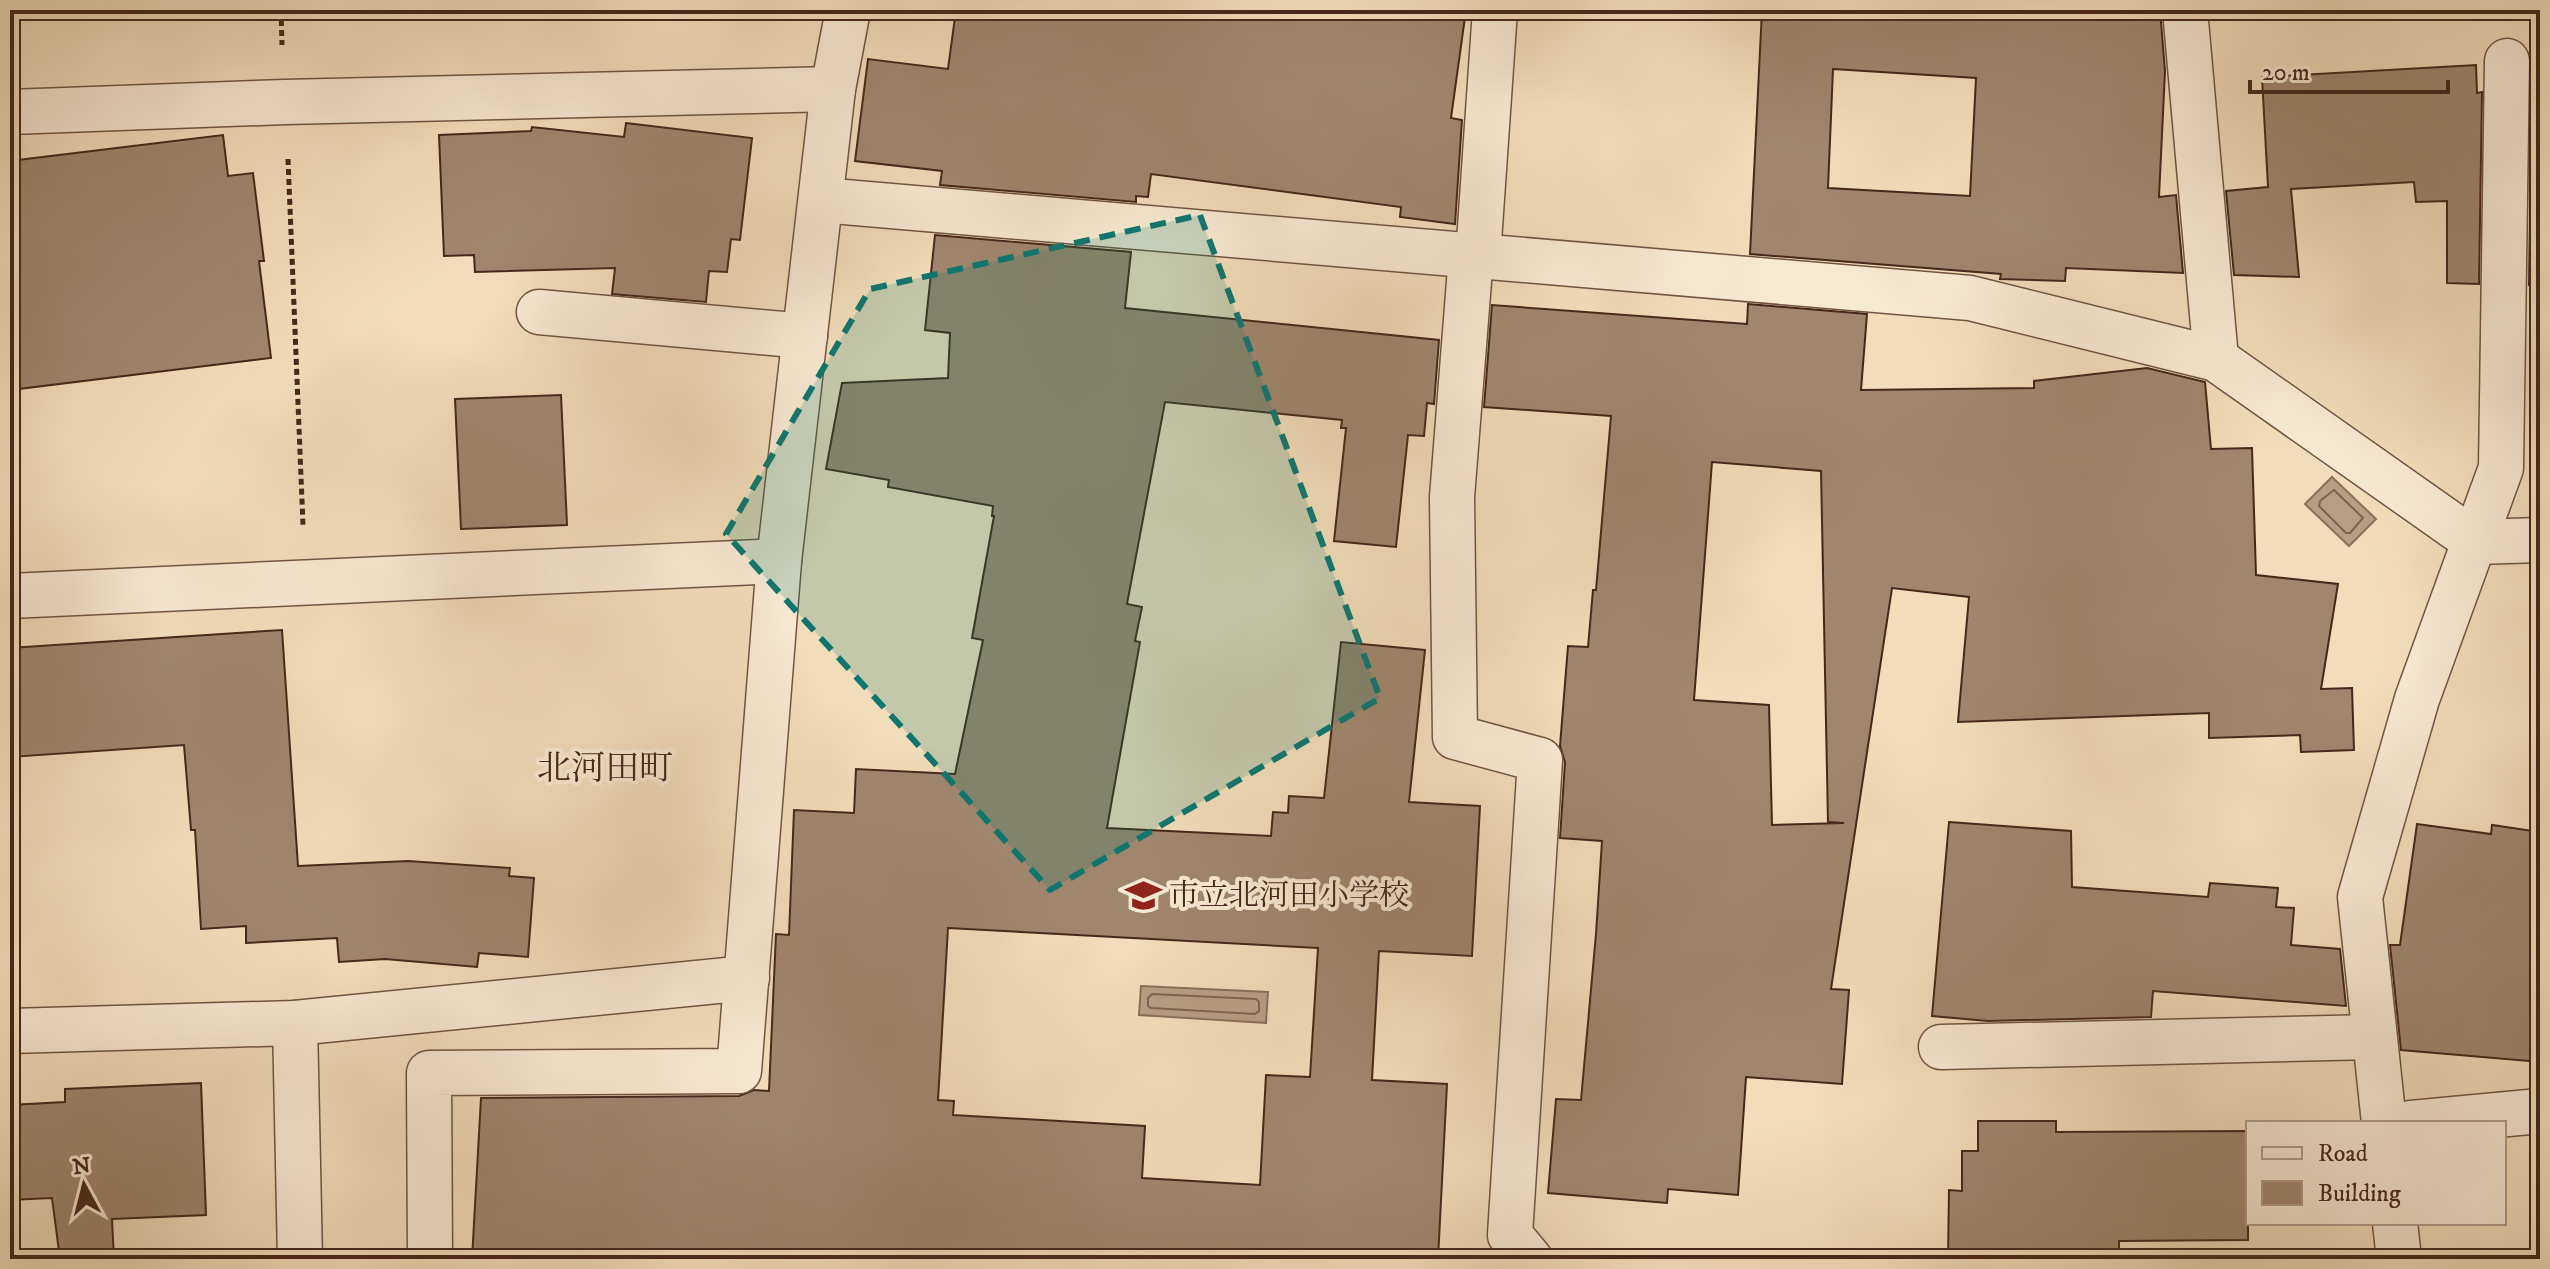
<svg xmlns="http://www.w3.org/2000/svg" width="2550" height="1269" font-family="'IM FELL DW Pica','Noto Serif JP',serif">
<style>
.water{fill:#b79f83;stroke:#8a6f59;stroke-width:2}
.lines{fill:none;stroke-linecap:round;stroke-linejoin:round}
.shore{stroke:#7e644f;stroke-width:2}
.building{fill:#9f866d;stroke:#46281b;stroke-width:2;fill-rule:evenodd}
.minor-casing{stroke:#715542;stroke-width:47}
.path{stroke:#46281b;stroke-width:5;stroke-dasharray:6 4;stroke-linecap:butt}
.minor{stroke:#f6e9d2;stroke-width:44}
.marked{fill:#0f766e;fill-opacity:0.2;stroke:#0f766e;stroke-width:6;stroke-dasharray:16 10;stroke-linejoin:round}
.labels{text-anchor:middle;stroke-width:8;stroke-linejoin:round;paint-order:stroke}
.poi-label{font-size:30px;fill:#46281b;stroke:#f6e9d2;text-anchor:start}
.quarter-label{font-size:34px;fill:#46281b;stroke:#f6e9d2}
</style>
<rect width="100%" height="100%" fill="#f1ddb9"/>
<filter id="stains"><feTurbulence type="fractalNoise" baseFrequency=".0025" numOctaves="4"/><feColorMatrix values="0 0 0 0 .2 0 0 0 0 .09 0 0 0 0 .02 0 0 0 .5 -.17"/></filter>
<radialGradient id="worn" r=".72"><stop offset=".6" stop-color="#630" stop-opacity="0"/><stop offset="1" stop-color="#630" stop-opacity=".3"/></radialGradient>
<!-- water -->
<g class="water">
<path d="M 2332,477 L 2376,519 L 2349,546 L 2305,504 Z"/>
<path d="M 1141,986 L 1268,992 L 1266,1023 L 1139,1015 Z"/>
</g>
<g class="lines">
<!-- shore -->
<g class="shore">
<path d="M 2334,490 L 2363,518 L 2350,533 L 2346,533 L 2319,506 L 2320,501 Z"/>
<path d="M 1152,994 L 1256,999 L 1259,1002 L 1259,1011 L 1255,1014 L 1151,1008 L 1148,1006 L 1148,998 Z"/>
</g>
</g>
<!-- building -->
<g class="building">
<path d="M 956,10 L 1466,10 L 1451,118 L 1462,120 L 1455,224 L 1400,217 L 1401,207 L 1151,174 L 1148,197 L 1136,196 L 1136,202 L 940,185 L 942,171 L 855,161 L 868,59 L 948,69 Z"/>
<path d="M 1762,10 L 2160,10 L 2165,71 L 2159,197 L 2176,195 L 2183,273 L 2066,268 L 2065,281 L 2000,279 L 2001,274 L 1750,254 ZM 1833,69 L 1976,78 L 1970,196 L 1828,188 Z"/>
<path d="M 2476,65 L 2477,93 L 2482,92 L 2479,284 L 2447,283 L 2447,201 L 2416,202 L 2414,182 L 2291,189 L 2299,277 L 2234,275 L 2226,191 L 2268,187 L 2262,77 Z"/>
<path d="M 2540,86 L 2540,286 L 2529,285 L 2532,87 Z"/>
<path d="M 626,123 L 752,138 L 740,240 L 731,239 L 727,272 L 709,271 L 706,302 L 612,294 L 615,268 L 475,272 L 474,255 L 444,256 L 439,135 L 531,131 L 532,127 L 624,137 Z"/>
<path d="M 223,135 L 228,176 L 253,173 L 264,261 L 259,261 L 271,358 L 10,390 L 10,161 Z"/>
<path d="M 935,235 L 1131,252 L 1125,308 L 1439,340 L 1434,404 L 1427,403 L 1424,436 L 1408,435 L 1396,547 L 1334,541 L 1346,428 L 1341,428 L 1342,420 L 1165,402 L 1127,604 L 1142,607 L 1135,641 L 1140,642 L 1107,828 L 1271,836 L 1273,812 L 1288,813 L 1289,796 L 1324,798 L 1341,642 L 1425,650 L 1409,802 L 1480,806 L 1472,956 L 1379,951 L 1372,1080 L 1447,1084 L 1438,1259 L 472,1259 L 481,1098 L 739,1096 L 754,1090 L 769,1091 L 776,934 L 789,935 L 794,810 L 854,813 L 856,769 L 955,774 L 983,640 L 972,638 L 994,516 L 992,516 L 993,506 L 888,487 L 889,480 L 826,469 L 842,383 L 948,378 L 950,333 L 925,330 ZM 948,928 L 1318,948 L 1310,1077 L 1266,1075 L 1260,1185 L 1142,1178 L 1145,1126 L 953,1115 L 954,1101 L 938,1100 Z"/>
<path d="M 1748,304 L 1867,314 L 1861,390 L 2034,388 L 2034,381 L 2147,368 L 2205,382 L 2211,449 L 2252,448 L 2256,575 L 2338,584 L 2321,689 L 2352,688 L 2354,750 L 2301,752 L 2300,735 L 2209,738 L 2209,713 L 1958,722 L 1969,597 L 1892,588 L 1831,989 L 1849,990 L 1842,1084 L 1746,1077 L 1738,1195 L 1668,1189 L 1667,1203 L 1548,1193 L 1556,1099 L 1581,1100 L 1596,934 L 1602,841 L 1560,838 L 1565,762 L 1560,746 L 1568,646 L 1588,647 L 1593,590 L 1596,590 L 1611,416 L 1484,407 L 1492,305 L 1747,324 ZM 1712,462 L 1821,471 L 1828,822 L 1844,823 L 1772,825 L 1769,705 L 1694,700 Z"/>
<path d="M 561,395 L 567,525 L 461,529 L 455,399 Z"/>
<path d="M 282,630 L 298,866 L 408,861 L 510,868 L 509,876 L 534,878 L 528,957 L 479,953 L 477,967 L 385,959 L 339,962 L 337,938 L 246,943 L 246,926 L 201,929 L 195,830 L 191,830 L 184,745 L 10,757 L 10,648 Z"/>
<path d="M 1949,822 L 2071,831 L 2072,887 L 2208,897 L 2210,883 L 2278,888 L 2276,907 L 2294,908 L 2291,945 L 2340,949 L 2346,1006 L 2153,991 L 2151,1017 L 1988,1021 L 1932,1016 Z"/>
<path d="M 2417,824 L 2491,834 L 2492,825 L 2540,832 L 2540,1062 L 2401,1050 L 2390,945 L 2400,945 Z"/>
<path d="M 201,1083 L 206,1215 L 112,1219 L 114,1259 L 60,1259 L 52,1198 L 10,1200 L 10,1105 L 65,1102 L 65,1089 Z"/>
<path d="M 1978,1121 L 2056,1121 L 2056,1132 L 2248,1131 L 2248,1240 L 2119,1241 L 2119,1259 L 1948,1259 L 1949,1190 L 1962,1191 L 1962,1151 L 1978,1151 Z"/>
</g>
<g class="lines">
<defs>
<g id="minor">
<path d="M 2185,10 L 2216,359"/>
<path d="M 10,112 L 285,102 L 833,89"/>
<path d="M 821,200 L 1970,298 L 2216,359 L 2476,542 L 2540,540"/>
<path d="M 1471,256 L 1452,497 L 1455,737 L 1540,760 L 1510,1235 L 1530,1259"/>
<path d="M 1478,256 L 1495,10"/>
<path d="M 539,312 L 805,336"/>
<path d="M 10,596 L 779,561"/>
<path d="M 295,1023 L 300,1259"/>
<path d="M 10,1031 L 295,1023 L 747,978"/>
<path d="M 1941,1047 L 2374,1037"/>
<path d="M 2384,1123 L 2360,897 L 2417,699 L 2501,468 L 2507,61"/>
<path d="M 2411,1123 L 2540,1111"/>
<path d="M 2395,1223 L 2399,1259"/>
<path d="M 430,1259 L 429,1073 L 739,1071 L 779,561 L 833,89 L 848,10"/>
</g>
</defs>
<!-- minor casing -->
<use href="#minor" class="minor-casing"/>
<!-- path -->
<g class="path">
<path d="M 281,10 L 282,45"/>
<path d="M 288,159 L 303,525"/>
</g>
<!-- minor -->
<use href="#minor" class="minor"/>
</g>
<!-- marked area -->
<path class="marked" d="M 1200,215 L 1380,698 L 1050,890 L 726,534 L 870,289 Z"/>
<!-- icons -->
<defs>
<symbol id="school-bare" viewBox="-9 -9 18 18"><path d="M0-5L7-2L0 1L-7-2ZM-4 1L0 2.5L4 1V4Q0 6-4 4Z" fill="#8f2418" stroke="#f6e9d2" stroke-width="2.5" paint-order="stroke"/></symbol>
</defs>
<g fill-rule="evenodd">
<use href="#school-bare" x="1118" y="870" width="51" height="51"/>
</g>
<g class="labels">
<!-- poi labels -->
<g class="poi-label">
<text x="1169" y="905">市立北河田小学校</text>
</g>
<!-- quarter labels -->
<g class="quarter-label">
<text x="605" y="779">北河田町</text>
</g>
</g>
<!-- margin -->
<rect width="2550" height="1269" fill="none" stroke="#f1ddb9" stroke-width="40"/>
<rect x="12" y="12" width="2526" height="1245" fill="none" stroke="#46281b" stroke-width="4"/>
<rect x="20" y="20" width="2510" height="1229" fill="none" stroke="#46281b" stroke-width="2"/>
<!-- legend -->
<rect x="2246" y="1121" width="260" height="104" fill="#f6e9d2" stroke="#b09c89" stroke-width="2"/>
<rect x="2262" y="1147" width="40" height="12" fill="#f6e9d2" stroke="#b09c89" stroke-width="2"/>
<text x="2318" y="1161" font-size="24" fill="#46281b">Road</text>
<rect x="2262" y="1181" width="40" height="24" fill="#9f866d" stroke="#b09c89" stroke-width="2"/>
<text x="2318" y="1201" font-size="24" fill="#46281b">Building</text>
<!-- north arrow -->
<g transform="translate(84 1185) rotate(353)" stroke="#f6e9d2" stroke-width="6" paint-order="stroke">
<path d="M0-6L14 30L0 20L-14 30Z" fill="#46281b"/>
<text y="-12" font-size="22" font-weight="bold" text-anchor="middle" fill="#46281b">N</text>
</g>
<!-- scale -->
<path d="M2250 80v12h198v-12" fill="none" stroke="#46281b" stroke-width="4"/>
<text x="2262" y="80" font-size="24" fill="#46281b" stroke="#f6e9d2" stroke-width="6" paint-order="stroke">20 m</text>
<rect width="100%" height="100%" filter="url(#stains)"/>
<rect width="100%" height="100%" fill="url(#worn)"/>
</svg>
